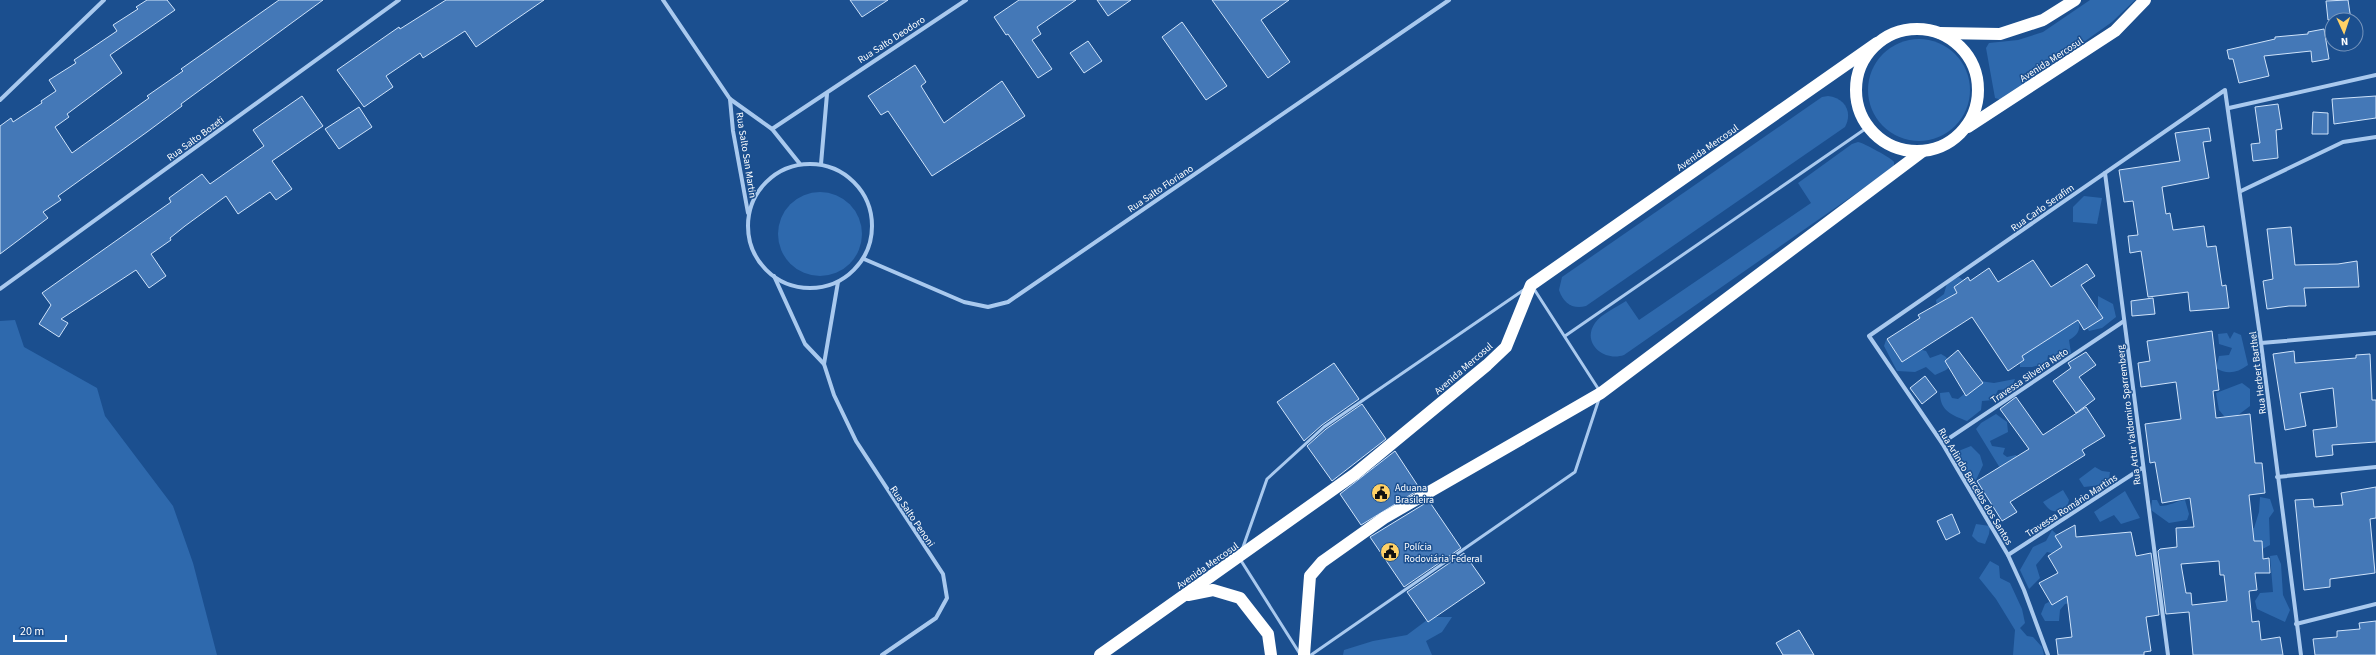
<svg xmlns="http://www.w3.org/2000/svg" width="2376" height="655" font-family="'Source Sans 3',sans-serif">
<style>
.green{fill:#2e69ad}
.building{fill:#4478b7;stroke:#cfe3fa;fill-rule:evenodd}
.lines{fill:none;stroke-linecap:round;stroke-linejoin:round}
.lane{stroke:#a9c9ee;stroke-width:3}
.street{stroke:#a9c9ee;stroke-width:4}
.highway{stroke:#fff;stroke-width:12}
.labels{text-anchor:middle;stroke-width:3;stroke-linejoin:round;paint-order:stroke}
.street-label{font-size:10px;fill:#fff;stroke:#1b4f8f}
.poi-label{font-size:10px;fill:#fff;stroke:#1b4f8f;text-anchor:start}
</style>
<rect width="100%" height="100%" fill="#1b4f8f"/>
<!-- green -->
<g class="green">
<path d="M 2090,0 L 2135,0 L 2112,22 L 2002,100 L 1995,98 L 1986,48 L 1989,43 L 2018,40 L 2043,32 Z"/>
<circle cx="1919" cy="90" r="51"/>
<path d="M 1828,96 C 1845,98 1853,112 1845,127 L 1586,306 C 1573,310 1563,303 1559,290 L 1562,277 L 1822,97 Z"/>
<path d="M 1858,142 C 1862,142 1893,159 1894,162 L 1894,167 L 1624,355 C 1604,362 1581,343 1595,323 C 1601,314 1617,307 1626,301 L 1639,320 L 1811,203 L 1798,183 L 1852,144 Z"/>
<circle cx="820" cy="234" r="42"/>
<path d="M 2084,196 L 2102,198 L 2097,224 L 2073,222 L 2073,207 Z"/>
<path d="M 1959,277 L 1964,281 L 1952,298 L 1937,307 L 1936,300 L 1944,294 L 1947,283 Z"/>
<path d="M 2098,296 L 2113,304 L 2116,317 L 2102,328 L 2089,331 L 2086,326 L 2098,317 Z"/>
<path d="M 2079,317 C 2080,329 2080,334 2069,340 L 2071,353 L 2058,357 L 2048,355 L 2047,363 L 2032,367 L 2020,367 L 2020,354 Z"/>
<path d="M 15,320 L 24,347 L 97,388 L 105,416 L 173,506 L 193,563 L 217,655 L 0,655 L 0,321 Z"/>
<path d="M 2234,332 L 2241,335 L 2248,365 C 2237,373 2227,375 2216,368 L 2219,356 L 2229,355 L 2232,348 L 2219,344 L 2218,334 L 2227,333 L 2230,339 Z"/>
<path d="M 1886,340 L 1926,351 L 1930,358 L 1941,354 L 1946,357 L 1951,366 L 1946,370 L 1935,375 L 1926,367 L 1915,372 L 1897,371 L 1884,346 Z"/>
<path d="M 2015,379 L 2011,389 L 1998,390 L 1993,400 L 1982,401 L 1981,410 L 1967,421 C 1952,415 1940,411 1940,393 L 1949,392 L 1952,398 L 1958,399 L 1980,381 L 1994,383 Z"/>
<path d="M 2242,383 L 2250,389 L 2250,406 L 2229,422 L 2219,410 L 2216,393 Z"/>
<path d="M 1996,414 L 2007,422 L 2008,432 L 1990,441 L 1992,446 L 2005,448 L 2003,454 L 2007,457 L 2016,455 L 2021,461 L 2000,468 L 1976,429 L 1981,423 Z"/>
<path d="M 1971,446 L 1980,455 L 1983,465 L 1976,480 L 1967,476 L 1956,452 Z"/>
<path d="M 2095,467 L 2102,471 L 2110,472 L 2109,480 L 2102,485 L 2084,487 L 2079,479 Z"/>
<path d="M 2063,490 L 2069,500 L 2067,508 C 2054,513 2051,513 2043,502 Z"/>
<path d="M 2125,491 L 2140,518 L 2121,524 L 2114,515 L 2100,522 L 2094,512 Z"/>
<path d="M 2260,497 L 2270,499 L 2274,511 L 2269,518 L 2270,545 L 2257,552 L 2243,529 L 2254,528 L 2259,512 Z"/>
<path d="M 2152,500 L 2157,500 L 2160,506 C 2170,506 2176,501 2185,500 L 2189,514 L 2187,520 L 2169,523 L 2151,510 Z"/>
<path d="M 1976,524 L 1990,526 L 1989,534 L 1985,544 L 1978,542 L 1972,536 Z"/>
<path d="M 2052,530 L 2066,543 L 2056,554 L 2047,552 L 2036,565 L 2040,578 L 2029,589 L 2020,570 L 2033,547 L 2046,541 Z"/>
<path d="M 2277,555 L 2281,564 L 2283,595 L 2290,610 L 2285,622 L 2257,609 L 2255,601 L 2260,593 L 2273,592 L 2270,556 Z"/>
<path d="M 1990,561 L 1999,566 L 2000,578 L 2010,583 L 2022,609 L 2025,623 L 2020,628 L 2027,636 L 2033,637 L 2042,647 L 2044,655 L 2013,655 L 2015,630 L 1996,599 L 1979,578 Z"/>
<path d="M 2065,593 L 2071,599 L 2071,603 L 2065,604 L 2060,610 L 2059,621 L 2045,621 L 2041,614 L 2045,604 Z"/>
<path d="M 1431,617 L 1452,617 L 1442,632 L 1426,641 L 1432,655 L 1343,655 L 1344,650 L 1373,641 L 1407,635 Z"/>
</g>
<!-- building -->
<g class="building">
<path d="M 147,0 L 167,0 L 175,10 L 110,55 L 122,73 L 67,114 L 69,117 L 55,127 L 72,153 L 149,98 L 147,96 L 183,71 L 181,69 L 279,0 L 323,0 L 181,104 L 182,106 L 147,132 L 58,196 L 61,200 L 43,212 L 48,218 L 0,254 L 0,126 L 11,118 L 13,122 L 42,103 L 41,101 L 56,91 L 49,80 L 76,63 L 74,60 L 117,31 L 113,25 L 138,9 L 136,7 Z"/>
<path d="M 446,0 L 544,0 L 476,47 L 465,31 L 423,58 L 420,53 L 386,76 L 393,87 L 364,107 L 337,70 L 399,27 L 400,29 Z"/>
<path d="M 850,0 L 888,0 L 862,17 Z"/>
<path d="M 1019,0 L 1076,0 L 1037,27 L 1041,34 L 1032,40 L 1052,69 L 1038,78 L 1008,34 L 1006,35 L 994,17 Z"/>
<path d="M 1097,0 L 1131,0 L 1108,16 Z"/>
<path d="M 1212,0 L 1289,0 L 1261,20 L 1290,62 L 1268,78 Z"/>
<path d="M 2348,0 L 2351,20 L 2328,20 L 2326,1 Z"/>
<path d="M 1182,22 L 1227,86 L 1206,100 L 1162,37 Z"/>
<path d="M 2324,29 L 2329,59 L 2312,62 L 2311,51 L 2264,56 L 2269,76 L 2239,83 L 2233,59 L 2229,59 L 2227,50 L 2275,39 L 2275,37 L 2308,34 L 2308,32 Z"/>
<path d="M 1088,41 L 1102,61 L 1084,73 L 1070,53 Z"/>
<path d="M 915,65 L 926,82 L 921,86 L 944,123 L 1002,81 L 1025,116 L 932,176 L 888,111 L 881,115 L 868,96 Z"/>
<path d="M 302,96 L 323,126 L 272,161 L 292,189 L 276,200 L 270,192 L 238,214 L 226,196 L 185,226 L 170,238 L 171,240 L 151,254 L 166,276 L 149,288 L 136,270 L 61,319 L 68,323 L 59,337 L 39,324 L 51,305 L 42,293 L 171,202 L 169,198 L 202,174 L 210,184 L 264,146 L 253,130 Z"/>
<path d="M 2376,96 L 2376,118 L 2334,124 L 2332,99 Z"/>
<path d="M 2278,104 L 2282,129 L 2276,130 L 2278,158 L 2253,161 L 2251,144 L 2260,143 L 2255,107 Z"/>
<path d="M 359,107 L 372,127 L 339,149 L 325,129 Z"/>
<path d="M 2313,112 L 2328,113 L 2328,134 L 2312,134 Z"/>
<path d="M 2209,128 L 2211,141 L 2203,142 L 2209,178 L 2162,187 L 2166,214 L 2170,213 L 2173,230 L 2204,226 L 2207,247 L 2216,246 L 2222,286 L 2226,285 L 2229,308 L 2190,311 L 2188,292 L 2148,297 L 2141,251 L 2130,253 L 2128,236 L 2138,235 L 2133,201 L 2124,202 L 2119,170 L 2180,161 L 2175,133 Z"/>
<path d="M 2291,227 L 2295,265 L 2338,264 L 2357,261 L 2359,287 L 2304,288 L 2306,306 L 2289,306 L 2267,309 L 2263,281 L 2273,279 L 2267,229 Z"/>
<path d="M 2033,260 L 2051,287 L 2087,264 L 2095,276 L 2081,285 L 2103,318 L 2084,330 L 2078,320 L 2022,356 L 2024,360 L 2008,371 L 1972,317 L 1902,362 L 1887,339 L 1920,318 L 1918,315 L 1957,293 L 1954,287 L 1968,277 L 1970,281 L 1989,268 L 1998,282 Z"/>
<path d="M 2153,298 L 2155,314 L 2132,316 L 2131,301 Z"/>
<path d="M 2212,331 L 2219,390 L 2213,391 L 2216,418 L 2250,414 L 2255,463 L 2262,463 L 2265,493 L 2249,495 L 2254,541 L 2262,541 L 2263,559 L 2269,558 L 2270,573 L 2255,573 L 2257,590 L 2249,591 L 2252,622 L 2259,621 L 2261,640 L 2280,637 L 2283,655 L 2193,655 L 2189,612 L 2166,614 L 2158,551 L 2160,549 L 2177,547 L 2176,528 L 2194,527 L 2190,498 L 2162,503 L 2155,462 L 2150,463 L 2145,424 L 2181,419 L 2176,382 L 2141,387 L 2138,363 L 2150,361 L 2147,341 ZM 2219,561 L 2220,575 L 2224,575 L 2227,601 L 2192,605 L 2191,593 L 2186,593 L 2181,564 Z"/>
<path d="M 1958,350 L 1983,383 L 1966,396 L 1945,361 Z"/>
<path d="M 2294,351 L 2295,363 L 2356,358 L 2356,355 L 2370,354 L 2372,400 L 2376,400 L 2376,442 L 2332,445 L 2333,455 L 2316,457 L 2313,430 L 2337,427 L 2333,388 L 2300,393 L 2306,426 L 2285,430 L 2273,354 Z"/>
<path d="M 2086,352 L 2096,365 L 2079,377 L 2095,399 L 2076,413 L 2053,381 L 2071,368 L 2068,363 Z"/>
<path d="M 1334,363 L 1359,399 L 1322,425 L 1304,441 L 1277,402 Z"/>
<path d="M 1925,376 L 1937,392 L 1922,404 L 1910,388 Z"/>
<path d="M 2016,397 L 2043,435 L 2086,407 L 2105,436 L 2082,450 L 2085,455 L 2010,502 L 2017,512 L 2002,521 L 1977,481 L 2029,449 L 2000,409 Z"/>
<path d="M 1362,404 L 1386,439 L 1332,481 L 1307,446 L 1326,429 Z"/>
<path d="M 1395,451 L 1420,489 L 1361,525 L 1340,494 Z"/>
<path d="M 2376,487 L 2376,518 L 2370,519 L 2375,573 L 2330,579 L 2330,587 L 2304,590 L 2295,500 L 2313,499 L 2314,507 L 2343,505 L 2341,493 Z"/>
<path d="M 1429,501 L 1461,548 L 1404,587 L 1370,537 Z"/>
<path d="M 1952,514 L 1960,533 L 1946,540 L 1937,521 Z"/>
<path d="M 2075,525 L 2076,537 L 2131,532 L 2136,556 L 2151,553 L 2159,615 L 2146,617 L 2151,651 L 2144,652 L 2144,655 L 2058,655 L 2056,639 L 2072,637 L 2067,596 L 2052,605 L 2039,583 L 2058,573 L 2048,556 L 2062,547 L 2055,536 Z"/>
<path d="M 1464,553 L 1485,583 L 1428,622 L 1407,592 Z"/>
<path d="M 2376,621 L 2376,655 L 2315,655 L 2313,639 L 2337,637 L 2337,631 L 2360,629 L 2359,623 Z"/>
<path d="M 1799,630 L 1814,655 L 1783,655 L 1776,643 Z"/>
</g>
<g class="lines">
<!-- lane -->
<g class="lane">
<path d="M 1534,289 L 1599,390"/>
<path d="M 1565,336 L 1868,127"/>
<path d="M 1242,550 L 1267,479 L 1324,427 L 1525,289"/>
<path d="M 1240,559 L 1300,654"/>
<path d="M 1311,655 L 1575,472 L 1599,399"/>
</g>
<!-- street -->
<g class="street">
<path d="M 663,0 L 730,99 L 772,129 L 800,164"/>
<path d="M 730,99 L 733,131 L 748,213"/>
<path d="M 0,100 L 104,0"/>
<path d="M 2229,108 L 2376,75"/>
<path d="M 772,129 L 966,0"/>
<circle cx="810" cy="226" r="62"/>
<path d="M 821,164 L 827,94"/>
<path d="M 2105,173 L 2168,655"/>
<path d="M 2241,191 L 2343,142 L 2376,137"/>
<path d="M 864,259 L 964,302 L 988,307 L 1008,302 L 1449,0"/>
<path d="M 774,276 L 805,344 L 824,364 L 834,395 L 856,441 L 943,574 L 947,598 L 936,618 L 882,655"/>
<path d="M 0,289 L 399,0"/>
<path d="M 2261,343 L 2376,333"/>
<path d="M 824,364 L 838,282"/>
<path d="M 1942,443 L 2124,321"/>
<path d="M 2277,477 L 2376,467"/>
<path d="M 2008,555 L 2142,468"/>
<path d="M 2296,624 L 2376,604"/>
<path d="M 2048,655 L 2024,590 L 2008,555 L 1942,443 L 1869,336 L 2225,90 L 2261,343 L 2301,655"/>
</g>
<!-- highway -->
<g class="highway">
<circle cx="1917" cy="90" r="61"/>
<path d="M 1940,33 L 2000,34 L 2043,20 L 2075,0"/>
<path d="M 1968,127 L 2115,31 L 2145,0"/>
<path d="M 1188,595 L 1213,590 L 1240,598 L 1268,634 L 1271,655"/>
<path d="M 1100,655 L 1355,474 L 1487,365 L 1506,347 L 1531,285 L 1877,43"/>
<path d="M 1304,655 L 1310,576 L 1322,562 L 1384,518 L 1601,393 L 1923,151"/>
</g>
</g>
<!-- icons -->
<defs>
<symbol id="civic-disc" viewBox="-11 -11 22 22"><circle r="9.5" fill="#ffd166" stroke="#1b4f8f"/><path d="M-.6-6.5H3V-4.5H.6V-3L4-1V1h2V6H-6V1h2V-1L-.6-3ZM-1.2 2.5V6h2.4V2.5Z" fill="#111"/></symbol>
</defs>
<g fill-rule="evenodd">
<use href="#civic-disc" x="1370" y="482" width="22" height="22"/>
<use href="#civic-disc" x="1379" y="541" width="22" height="22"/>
</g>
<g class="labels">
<!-- street labels -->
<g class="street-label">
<text transform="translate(891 39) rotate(-33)" y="4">Rua Salto Deodoro</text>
<text transform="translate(2051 59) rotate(-33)" y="4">Avenida Mercosul</text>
<text transform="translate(195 138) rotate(-36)" y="4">Rua Salto Bozeti</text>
<text transform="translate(1707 147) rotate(-35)" y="4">Avenida Mercosul</text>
<text transform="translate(747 155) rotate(81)" y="4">Rua Salto San Martin</text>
<text transform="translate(1160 188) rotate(-34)" y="4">Rua Salto Floriano</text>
<text transform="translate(2042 207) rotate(-35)" y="4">Rua Carlo Serafim</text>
<text transform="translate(1463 368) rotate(-41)" y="4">Avenida Mercosul</text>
<text transform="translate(2257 373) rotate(-97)" y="4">Rua Herbert Barthel</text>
<text transform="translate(2029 375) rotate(-34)" y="4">Travessa Silveira Neto</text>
<text transform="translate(2128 415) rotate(-97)" y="4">Rua Artur Valdomiro Sparremberg</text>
<text transform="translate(1976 486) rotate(59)" y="4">Rua Arlindo Barcelos dos Santos</text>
<text transform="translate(2071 505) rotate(-33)" y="4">Travessa Romário Martins</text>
<text transform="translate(913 516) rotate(56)" y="4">Rua Salto Penoni</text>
<text transform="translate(1207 565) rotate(-35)" y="4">Avenida Mercosul</text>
</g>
<!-- poi labels -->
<g class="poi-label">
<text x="1395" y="491">Aduana<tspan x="1395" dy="12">Brasileira</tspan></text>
<text x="1404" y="550">Polícia<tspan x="1404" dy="12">Rodoviária Federal</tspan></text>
</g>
</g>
<!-- north arrow -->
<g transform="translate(2344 32) rotate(177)"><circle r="19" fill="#1b4f8f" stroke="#7695bc"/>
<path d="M0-3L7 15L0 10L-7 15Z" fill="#ffd166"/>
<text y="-6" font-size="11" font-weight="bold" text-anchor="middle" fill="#ffffff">N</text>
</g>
<!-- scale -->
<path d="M14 635v6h52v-6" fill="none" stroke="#ffffff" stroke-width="2"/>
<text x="20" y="635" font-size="12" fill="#ffffff" stroke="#1b4f8f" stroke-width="3" paint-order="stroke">20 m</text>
</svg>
